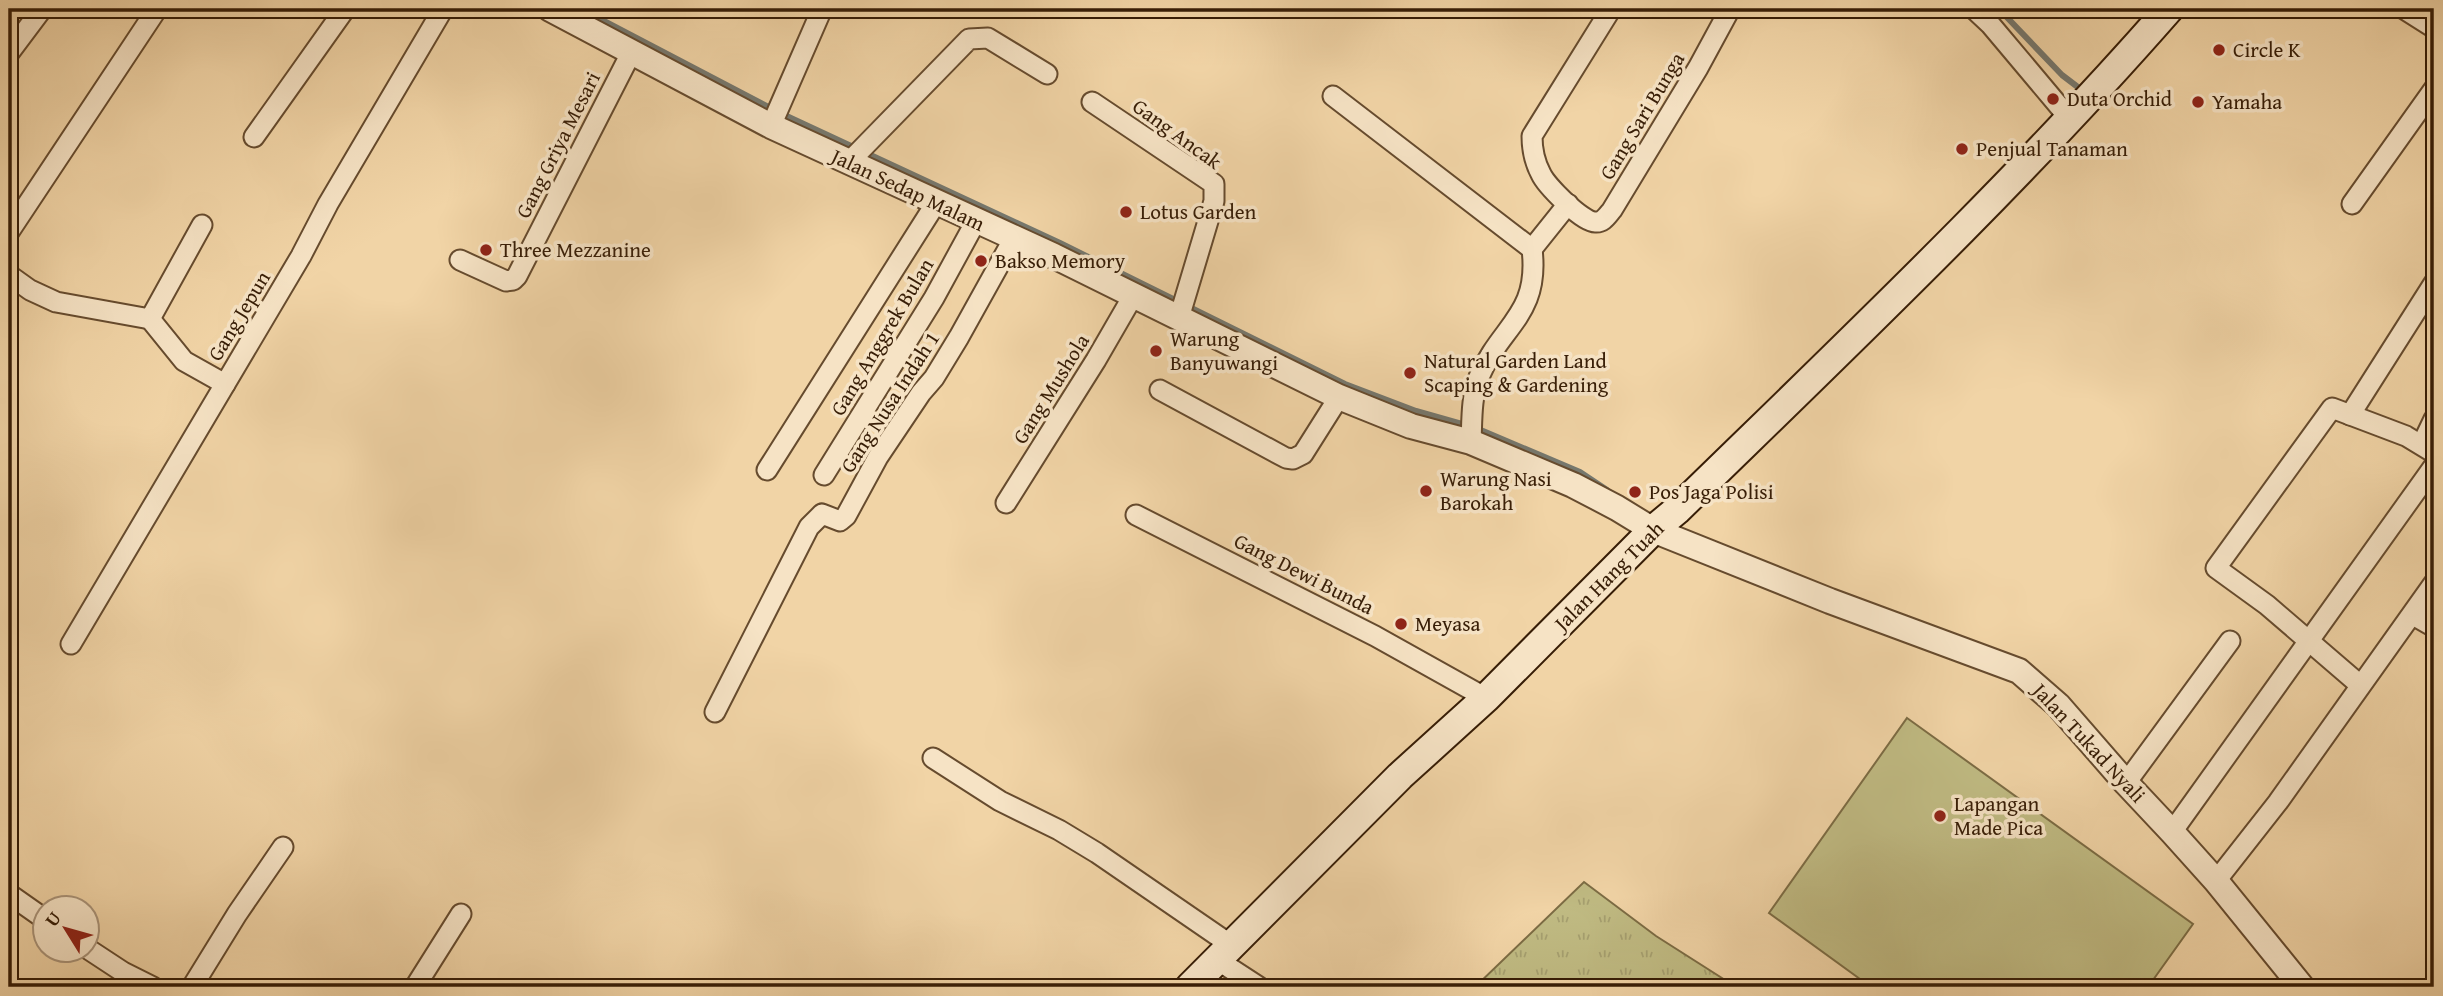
<svg xmlns="http://www.w3.org/2000/svg" width="2443" height="996" font-family="'Gentium Book Plus',serif">
<style>
.grass{fill:url(#grass-tufts);stroke:#7c6c44;stroke-width:2}
.garden{fill:#c0bb83;stroke:#7c6c44;stroke-width:2}
.lines{fill:none;stroke-linecap:round;stroke-linejoin:round}
.stream{stroke:#76786e;stroke-width:6}
.minor-casing{stroke:#664b2e;stroke-width:23}
.tertiary-casing{stroke:#664b2e;stroke-width:28}
.secondary-casing{stroke:#371d06;stroke-width:32}
.minor{stroke:#f6e3c5;stroke-width:19}
.tertiary{stroke:#f6e3c5;stroke-width:24}
.secondary{stroke:#f6e3c5;stroke-width:28}
.poi-dot{fill:#8f2418;stroke:#f6e3c5;stroke-width:2.5}
.labels{text-anchor:middle;stroke-width:7;stroke-linejoin:round;paint-order:stroke}
.poi-label{font-size:21px;fill:#371d06;stroke:#f6e3c5;text-anchor:start}
.street-label{font-size:21px;fill:#371d06;stroke:#f6e3c5}
</style>
<defs>
<pattern id="grass-tufts" width="24" height="20" patternUnits="userSpaceOnUse" patternTransform="scale(1.75)"><rect width="24" height="20" fill="#c0bb83"/><path d="M3 7l-1-3M5 7V3M7 7l1-3M15 17l-1-3M17 17v-4M19 17l1-3" fill="none" stroke="#a6a070"/></pattern>
</defs>
<rect width="100%" height="100%" fill="#f1d4a6"/>
<filter id="stains"><feTurbulence type="fractalNoise" baseFrequency=".00286" numOctaves="4"/><feColorMatrix values="0 0 0 0 .2 0 0 0 0 .09 0 0 0 0 .02 0 0 0 .5 -.17"/></filter>
<radialGradient id="worn" r=".72"><stop offset=".6" stop-color="#630" stop-opacity="0"/><stop offset="1" stop-color="#630" stop-opacity=".3"/></radialGradient>
<!-- grass -->
<path class="grass" d="M 1584,882 L 1656,936 L 1736,987 L 1475,987 Z"/>
<!-- garden -->
<path class="garden" d="M 1907,718 L 2193,924 L 2148,987 L 1871,987 L 1769,913 Z"/>
<g class="lines">
<!-- stream -->
<g class="stream">
<path d="M 581,9 L 778,112 L 1060,243 L 1345,384 L 1416,411 L 1476,428 L 1580,472 L 1607,490"/>
<path d="M 1999,9 L 2062,75 L 2083,91"/>
<path d="M 2178,18 L 2186,9"/>
</g>
<defs>
<g id="minor">
<path d="M 1611,9 L 1532,136 C 1532,150 1534,161 1541,174 C 1546,185 1582,222 1595,222 C 1603,223 1607,216 1612,210 L 1698,68 L 1730,9"/>
<path d="M 1974,9 L 1990,24 L 2069,118"/>
<path d="M 2404,9 L 2434,28"/>
<path d="M 9,53 L 42,9"/>
<path d="M 1333,96 L 1532,249 C 1540,315 1501,325 1479,377 C 1471,397 1472,421 1471,442"/>
<path d="M 1092,102 L 1214,184 L 1214,201 L 1179,318"/>
<path d="M 771,126 L 822,9"/>
<path d="M 254,137 L 345,9"/>
<path d="M 849,162 L 969,39 L 988,38 L 1047,74"/>
<path d="M 2352,204 L 2434,89"/>
<path d="M 9,232 L 157,9"/>
<path d="M 1532,249 L 1568,204"/>
<path d="M 460,260 L 506,281 L 513,280 L 517,276 L 631,53"/>
<path d="M 9,275 L 30,290 L 56,302 L 150,319 L 202,225"/>
<path d="M 150,319 L 184,361 L 225,384"/>
<path d="M 1160,390 L 1286,458 L 1293,459 L 1303,454 L 1339,397"/>
<path d="M 2350,415 L 2434,283"/>
<path d="M 2422,444 L 2434,419"/>
<path d="M 767,470 L 936,203"/>
<path d="M 824,475 L 934,298 L 976,221"/>
<path d="M 1006,503 L 1096,360 L 1133,296"/>
<path d="M 1136,515 L 1375,636 L 1486,698"/>
<path d="M 2413,615 L 2434,627"/>
<path d="M 71,644 L 301,256 L 328,204 L 443,9"/>
<path d="M 2360,685 L 2267,605 L 2216,568 L 2332,408 L 2406,436 L 2434,453"/>
<path d="M 715,712 L 809,527 L 822,514 L 840,521 L 846,516 L 878,457 L 921,393 L 934,378 L 959,337 L 1014,238"/>
<path d="M 933,758 L 1000,801 L 1059,830 L 1097,853 L 1231,945"/>
<path d="M 2126,783 L 2230,641"/>
<path d="M 2172,832 L 2434,466"/>
<path d="M 2216,881 L 2278,802 L 2434,583"/>
<path d="M 9,894 L 46,920"/>
<path d="M 88,949 L 123,972 L 153,987"/>
<path d="M 1216,959 L 1259,987"/>
<path d="M 192,987 L 237,914 L 283,847"/>
<path d="M 415,987 L 461,914"/>
</g>
<path id="tertiary" d="M 550,9 L 771,126 L 1054,256 L 1339,397 L 1411,426 L 1471,442 L 1573,485 L 1617,508 L 1653,530 L 1830,601 L 2019,671 L 2058,705 L 2126,783 L 2172,832 L 2216,881 L 2302,987"/>
<path id="secondary" d="M 1190,987 L 1400,776 L 1486,698 L 1653,530 L 1677,510 C 1844,347 2015,185 2169,9"/>
</defs>
<!-- minor casing -->
<use href="#minor" class="minor-casing"/>
<!-- tertiary casing -->
<use href="#tertiary" class="tertiary-casing"/>
<!-- secondary casing -->
<use href="#secondary" class="secondary-casing"/>
<!-- minor -->
<use href="#minor" class="minor"/>
<!-- tertiary -->
<use href="#tertiary" class="tertiary"/>
<!-- secondary -->
<use href="#secondary" class="secondary"/>
</g>
<!-- markers -->
<g class="poi-dot">
<circle cx="2219" cy="50" r="7"/>
<circle cx="2053" cy="99" r="7"/>
<circle cx="2198" cy="102" r="7"/>
<circle cx="1962" cy="149" r="7"/>
<circle cx="1126" cy="212" r="7"/>
<circle cx="486" cy="250" r="7"/>
<circle cx="981" cy="261" r="7"/>
<circle cx="1156" cy="351" r="7"/>
<circle cx="1410" cy="373" r="7"/>
<circle cx="1426" cy="491" r="7"/>
<circle cx="1635" cy="492" r="7"/>
<circle cx="1401" cy="624" r="7"/>
<circle cx="1940" cy="816" r="7"/>
</g>
<g class="labels">
<!-- poi labels -->
<g class="poi-label">
<text x="2233" y="57">Circle K</text>
<text x="2067" y="106">Duta Orchid</text>
<text x="2212" y="109">Yamaha</text>
<text x="1976" y="156">Penjual Tanaman</text>
<text x="1140" y="219">Lotus Garden</text>
<text x="500" y="257">Three Mezzanine</text>
<text x="995" y="268">Bakso Memory</text>
<text x="1170" y="346">Warung<tspan x="1170" dy="24">Banyuwangi</tspan></text>
<text x="1424" y="368">Natural Garden Land<tspan x="1424" dy="24">Scaping &amp; Gardening</tspan></text>
<text x="1440" y="486">Warung Nasi<tspan x="1440" dy="24">Barokah</tspan></text>
<text x="1649" y="499">Pos Jaga Polisi</text>
<text x="1415" y="631">Meyasa</text>
<text x="1954" y="811">Lapangan<tspan x="1954" dy="24">Made Pica</tspan></text>
</g>
<!-- street labels -->
<g class="street-label">
<text transform="translate(1642 116) rotate(-59)" y="7">Gang Sari Bunga</text>
<text transform="translate(1177 134) rotate(36)" y="7">Gang Ancak</text>
<text transform="translate(558 145) rotate(-63)" y="7">Gang Griya Mesari</text>
<text transform="translate(908 190) rotate(25)" y="7">Jalan Sedap Malam</text>
<text transform="translate(239 316) rotate(-59)" y="7">Gang Jepun</text>
<text transform="translate(882 337) rotate(-59)" y="7">Gang Anggrek Bulan</text>
<text transform="translate(1051 389) rotate(-58)" y="7">Gang Mushola</text>
<text transform="translate(890 402) rotate(-57)" y="7">Gang Nusa Indah 1</text>
<text transform="translate(1304 574) rotate(27)" y="7">Gang Dewi Bunda</text>
<text transform="translate(1609 576) rotate(-45)" y="7">Jalan Hang Tuah</text>
<text transform="translate(2089 743) rotate(47)" y="7">Jalan Tukad Nyali</text>
</g>
</g>
<!-- margin -->
<rect width="2443" height="996" fill="none" stroke="#f1d4a6" stroke-width="35"/>
<rect x="10" y="10" width="2422" height="975" fill="none" stroke="#371d06" stroke-width="3.5"/>
<rect x="18" y="18" width="2408" height="961" fill="none" stroke="#371d06" stroke-width="2"/>
<!-- north arrow -->
<g transform="translate(66 929) rotate(307)"><circle r="33" fill="#f6e3c5" stroke="#aa9479" stroke-width="2"/>
<path d="M0-5L12 26L0 18L-12 26Z" fill="#8f2418"/>
<text y="-10" font-size="19" font-weight="bold" text-anchor="middle" fill="#371d06">U</text>
</g>
<rect width="100%" height="100%" filter="url(#stains)"/>
<rect width="100%" height="100%" fill="url(#worn)"/>
</svg>
